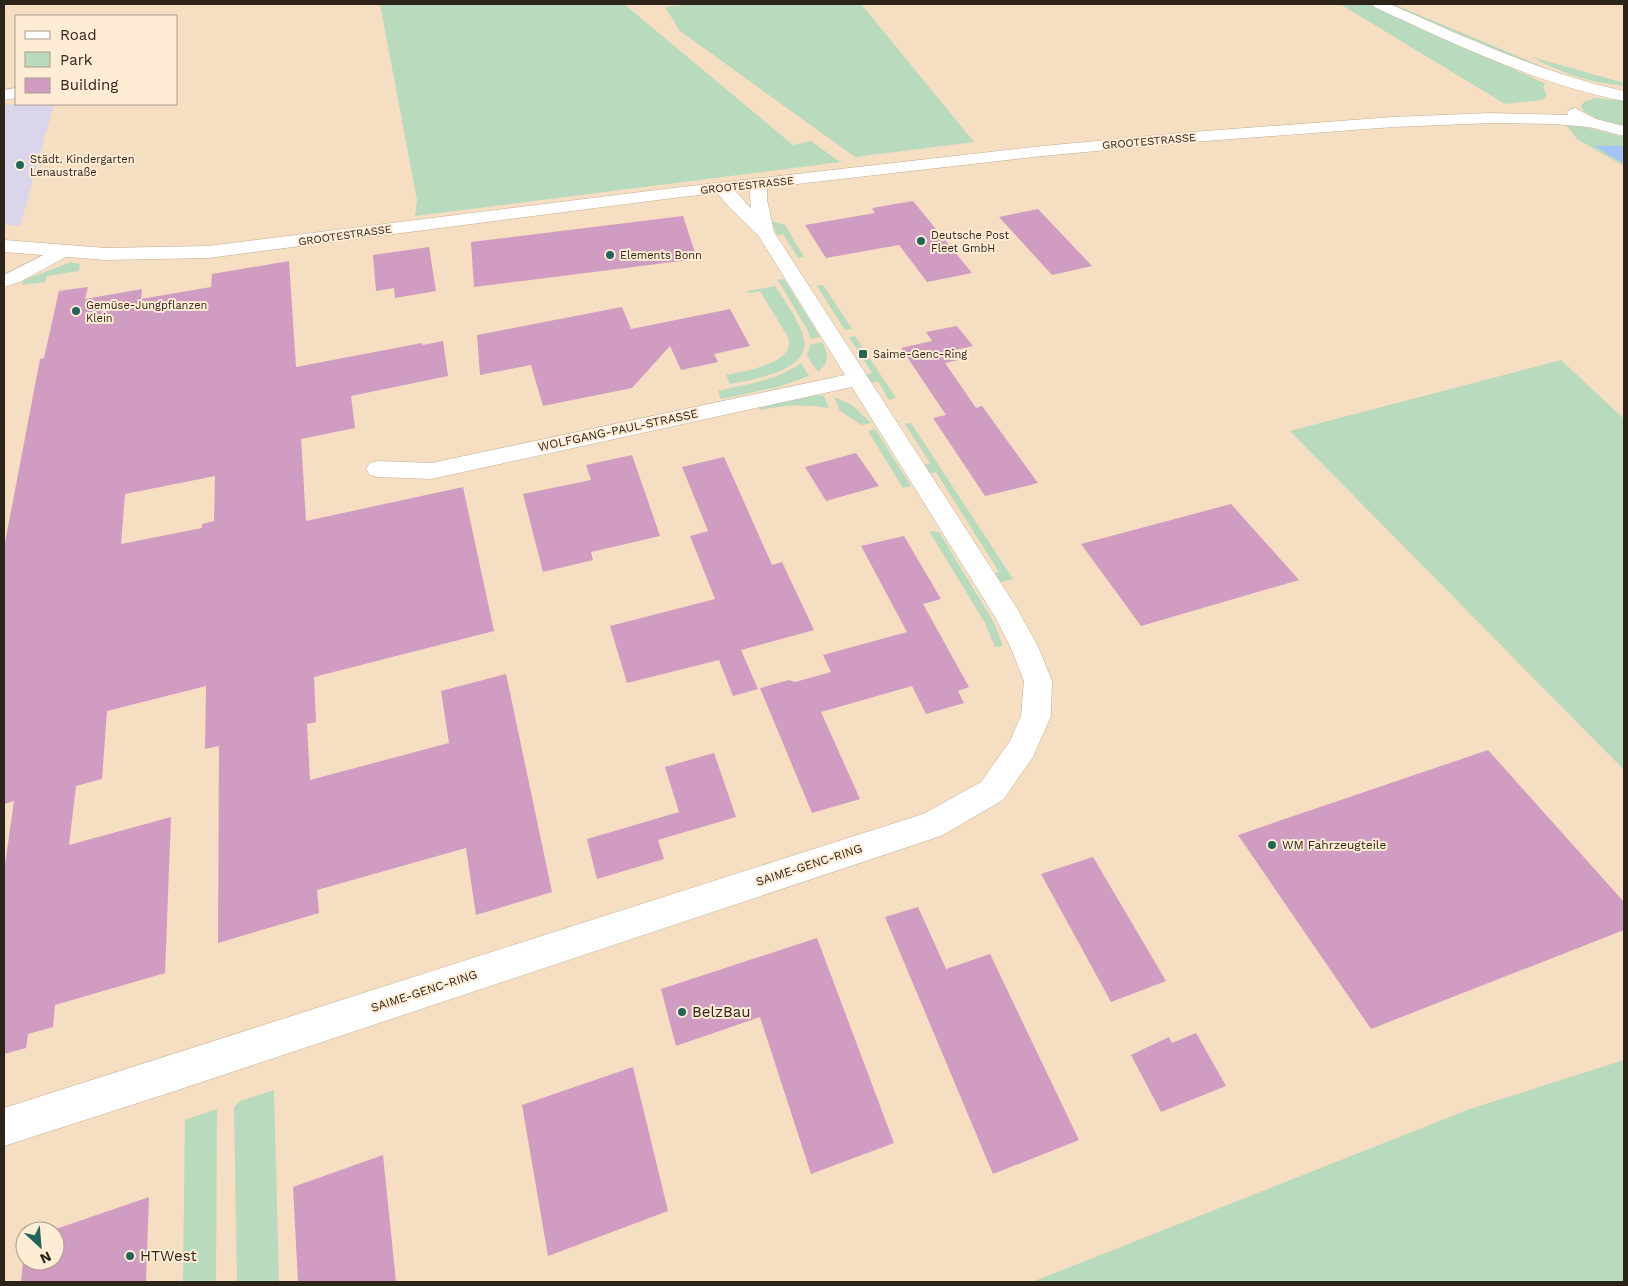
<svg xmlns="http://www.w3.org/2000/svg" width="1628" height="1286" font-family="'Work Sans',sans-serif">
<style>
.education{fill:#d9d5eb}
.green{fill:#b8dabd}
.water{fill:#a2c4f6}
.building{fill:#d19cc1;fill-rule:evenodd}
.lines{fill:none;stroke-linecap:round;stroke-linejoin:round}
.minor-casing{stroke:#c3ad91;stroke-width:1}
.major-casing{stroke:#c3ad91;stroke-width:1}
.minor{fill:#fff;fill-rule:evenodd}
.major{fill:#fff;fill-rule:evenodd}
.poi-dot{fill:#216658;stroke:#ffecd5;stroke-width:2}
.labels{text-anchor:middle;stroke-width:4;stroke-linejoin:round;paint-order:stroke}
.far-street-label{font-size:11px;fill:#2d2419;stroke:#ffecd5}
.far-poi-label{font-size:11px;fill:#2d2419;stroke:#ffecd5;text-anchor:start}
.street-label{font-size:12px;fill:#2d2419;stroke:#ffecd5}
.poi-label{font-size:12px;fill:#2d2419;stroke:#ffecd5;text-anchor:start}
.near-poi-label{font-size:15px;fill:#2d2419;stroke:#ffecd5;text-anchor:start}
</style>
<rect width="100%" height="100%" fill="#f5dec1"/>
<!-- education -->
<path class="education" d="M 16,104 L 54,104 L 20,226 L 4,224 L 4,105 Z"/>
<!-- green -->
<g class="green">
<path d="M 380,4 L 624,4 L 793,145 L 811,141 L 840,162 L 415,216 L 417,200 Z"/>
<path d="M 695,4 L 861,4 L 974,142 L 855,157 L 680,31 L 665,7 Z"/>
<path d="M 1340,4 L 1370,4 L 1546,84 L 1543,87 L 1547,95 L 1542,100 L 1505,104 Z"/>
<path d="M 1388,4 L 1393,4 L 1570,78 L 1540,68 Z"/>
<path d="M 1532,57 L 1624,83 L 1624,86 C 1592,83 1560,73 1532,57 Z"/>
<path d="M 1596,98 L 1624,101 L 1624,127 L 1603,122 L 1583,111 L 1581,105 L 1586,101 Z"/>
<path d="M 1564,122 L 1624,137 L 1624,146 L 1594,146 L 1624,164 L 1624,166 L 1577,139 Z"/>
<path d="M 771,221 L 785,225 L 804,257 L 798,258 L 783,234 L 777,235 Z"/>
<path d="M 71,262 L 80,264 L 79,271 L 47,276 L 45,282 L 22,285 L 24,280 Z"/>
<path d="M 784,279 L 820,337 L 811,339 L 808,331 L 778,280 Z"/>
<path d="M 823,285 L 852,329 L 845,330 L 817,286 Z"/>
<path d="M 775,286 C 784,300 795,315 801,330 C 820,370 755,379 730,384 L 726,375 C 743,371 797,364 788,337 L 760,291 L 748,293 L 748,291 Z"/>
<path d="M 855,336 L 896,398 L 889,400 L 878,381 L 870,383 L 865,375 L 872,373 L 849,337 Z"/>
<path d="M 822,342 C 829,354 829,363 818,372 L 807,356 L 810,345 Z"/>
<path d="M 1561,360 L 1624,419 L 1624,770 L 1290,431 Z"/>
<path d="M 801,363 L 809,376 L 778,387 L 721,399 L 718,391 C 747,384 776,381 801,363 Z"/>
<path d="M 813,395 L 824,396 L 829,408 C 803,404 786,405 760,410 L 758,406 Z"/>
<path d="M 834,397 L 852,405 L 871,423 L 862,425 L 840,411 Z"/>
<path d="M 911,423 L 1013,579 L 997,583 L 992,575 L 999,572 L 936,472 L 929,474 L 923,465 L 930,463 L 905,424 Z"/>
<path d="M 875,429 L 911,486 L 903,488 L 868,431 Z"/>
<path d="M 929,531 L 939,532 L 993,621 L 1003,646 L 995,647 L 985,623 Z"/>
<path d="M 1624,1060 L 1624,1282 L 1032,1282 L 1470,1109 Z"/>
<path d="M 274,1090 L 279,1282 L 237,1282 L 234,1107 L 240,1101 Z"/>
<path d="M 217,1109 L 216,1282 L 183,1282 L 185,1120 Z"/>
</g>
<!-- water -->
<path class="water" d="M 1594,146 L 1624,146 L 1624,164 Z"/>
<!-- building -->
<g class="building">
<path d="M 913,201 L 972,273 L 927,282 L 899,245 L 826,258 L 805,225 L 875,213 L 872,208 Z"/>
<path d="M 1038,209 L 1092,266 L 1052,275 L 999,217 Z"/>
<path d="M 683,216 L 697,259 L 474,287 L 471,242 Z"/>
<path d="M 429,247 L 436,291 L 395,298 L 394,288 L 376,291 L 373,255 Z"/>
<path d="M 289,261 L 296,367 L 422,343 L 423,345 L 443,341 L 448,376 L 351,396 L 355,428 L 301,439 L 306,521 L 463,487 L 494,631 L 314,677 L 316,722 L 307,724 L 310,780 L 449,743 L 441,691 L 506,674 L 552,892 L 476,915 L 466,848 L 317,890 L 319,913 L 218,943 L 219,746 L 205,749 L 206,686 L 107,711 L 102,779 L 76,786 L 69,845 L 171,817 L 165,973 L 55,1005 L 53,1027 L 28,1034 L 26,1048 L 4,1054 L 4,872 L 14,801 L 4,804 L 4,548 L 40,359 L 44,358 L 59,291 L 88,287 L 85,299 L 142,289 L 141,299 L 211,287 L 212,274 ZM 215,476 L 214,521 L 202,524 L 202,528 L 121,544 L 125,494 Z"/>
<path d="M 622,307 L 631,329 L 730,309 L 750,346 L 714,354 L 718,362 L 681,370 L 670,346 L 632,388 L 543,406 L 531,365 L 480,375 L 477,335 Z"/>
<path d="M 957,326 L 973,346 L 955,350 L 962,359 L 945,363 L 976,408 L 982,406 L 1038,483 L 985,496 L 933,418 L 946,415 L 901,348 L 932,341 L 926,332 Z"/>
<path d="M 856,453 L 879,486 L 826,501 L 805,467 Z"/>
<path d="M 632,455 L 660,536 L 591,552 L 593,560 L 543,572 L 523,494 L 591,480 L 586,465 Z"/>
<path d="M 724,457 L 772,565 L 782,562 L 814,630 L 741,650 L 758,689 L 733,696 L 719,660 L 627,683 L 610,626 L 715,599 L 690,536 L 708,531 L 682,467 Z"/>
<path d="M 1231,504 L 1299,580 L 1141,626 L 1081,544 Z"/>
<path d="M 904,536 L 941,599 L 923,604 L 969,687 L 958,691 L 964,703 L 926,714 L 912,686 L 821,712 L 860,799 L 812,813 L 760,688 L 789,680 L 795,682 L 831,672 L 823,655 L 907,632 L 861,546 Z"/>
<path d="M 1488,750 L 1624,902 L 1624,930 L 1371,1029 L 1238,835 Z"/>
<path d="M 714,753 L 736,817 L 658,840 L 664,859 L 597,879 L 587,839 L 679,812 L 665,767 Z"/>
<path d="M 1093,857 L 1166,981 L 1111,1002 L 1041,874 Z"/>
<path d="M 918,907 L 946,969 L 990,954 L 1079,1140 L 993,1174 L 885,917 Z"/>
<path d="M 817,938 L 894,1143 L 811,1174 L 760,1017 L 676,1046 L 661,989 Z"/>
<path d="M 1196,1033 L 1226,1086 L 1161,1112 L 1131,1055 L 1169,1037 L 1172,1043 Z"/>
<path d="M 633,1067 L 668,1211 L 548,1256 L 522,1105 Z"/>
<path d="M 383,1155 L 396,1282 L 298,1282 L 293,1187 Z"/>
<path d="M 149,1197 L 146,1282 L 21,1282 L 25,1242 L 25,1261 L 55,1261 L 55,1231 L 50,1231 Z"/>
</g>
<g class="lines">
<defs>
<g id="minor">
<path d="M 16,88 L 16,98 L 4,100 L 4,90 Z"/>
<path d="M 758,178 L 764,179 L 767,183 L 767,200 L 774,232 L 1015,605 L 1038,646 L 1052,681 L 1051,716 L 1033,757 L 1003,800 L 943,835 L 932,839 L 169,1093 L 4,1146 L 4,1108 L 923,814 L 981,782 L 1010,741 L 1021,716 L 1024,681 L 1010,646 L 995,617 L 852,387 L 431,479 L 378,477 L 370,475 L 366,469 L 370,463 L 378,461 L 431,463 L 845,375 L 758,235 L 729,207 L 713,188 L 716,184 C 731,180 740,198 751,208 L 749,183 L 752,179 Z"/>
<path d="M 59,247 L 66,249 L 69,253 L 66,257 L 20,282 L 4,287 L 4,275 Z"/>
</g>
<g id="major">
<path d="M 1372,4 L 1390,4 C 1467,38 1542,73 1624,91 L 1624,101 C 1536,84 1455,44 1374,7 Z"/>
<path d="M 1575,108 L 1596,119 L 1624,126 L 1624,136 L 1589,127 L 1554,124 L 1491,123 L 1393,127 L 1192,142 L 1043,156 L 673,198 L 208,258 L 106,260 L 4,252 L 4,240 L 106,248 L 208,246 L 673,188 L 1043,146 L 1192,132 L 1393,117 L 1491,113 L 1568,115 L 1567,113 L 1569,110 Z"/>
</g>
</defs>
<!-- minor casing -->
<use href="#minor" class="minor-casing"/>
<!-- major casing -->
<use href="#major" class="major-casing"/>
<!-- minor -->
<use href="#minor" class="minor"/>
<!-- major -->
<use href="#major" class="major"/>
</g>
<!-- markers -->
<g class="poi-dot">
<circle cx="20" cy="165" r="5"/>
<circle cx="921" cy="241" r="5"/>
<circle cx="610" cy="255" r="5"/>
<circle cx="76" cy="311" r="5"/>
<rect x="858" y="349" width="10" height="10" rx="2.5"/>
<circle cx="1272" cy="845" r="5"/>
<circle cx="682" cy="1012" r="5"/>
<circle cx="130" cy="1256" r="5"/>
</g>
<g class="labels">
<!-- far-street labels -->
<g class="far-street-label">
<text transform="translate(1149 141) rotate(-5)" y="4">GROOTESTRASSE</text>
<text transform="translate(747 185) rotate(-6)" y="4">GROOTESTRASSE</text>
<text transform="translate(345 235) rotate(-8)" y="4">GROOTESTRASSE</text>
</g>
<!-- far-poi labels -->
<g class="far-poi-label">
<text x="30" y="163">Städt. Kindergarten<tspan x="30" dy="13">Lenaustraße</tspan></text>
<text x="931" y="239">Deutsche Post<tspan x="931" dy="13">Fleet GmbH</tspan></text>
<text x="620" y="259">Elements Bonn</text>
<text x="86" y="309">Gemüse-Jungpflanzen<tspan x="86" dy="13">Klein</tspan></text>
<text x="873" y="358">Saime-Genc-Ring</text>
</g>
<!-- street labels -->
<g class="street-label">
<text transform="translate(618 430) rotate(-12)" y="4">WOLFGANG-PAUL-STRASSE</text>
<text transform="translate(809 865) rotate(-18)" y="4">SAIME-GENC-RING</text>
<text transform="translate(424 991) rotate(-18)" y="4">SAIME-GENC-RING</text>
</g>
<!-- poi labels -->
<g class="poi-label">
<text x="1282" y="849">WM Fahrzeugteile</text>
</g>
<!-- near-poi labels -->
<g class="near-poi-label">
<text x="692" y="1017">BelzBau</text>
<text x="140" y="1261">HTWest</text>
</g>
</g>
<!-- border -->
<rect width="1628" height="1286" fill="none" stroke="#2d2419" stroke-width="10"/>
<!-- legend -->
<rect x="15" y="15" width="162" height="90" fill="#ffecd5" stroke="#ab9c8a"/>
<rect x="25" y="31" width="25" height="8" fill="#ffffff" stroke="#ab9c8a"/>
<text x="60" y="40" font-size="15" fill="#2d2419">Road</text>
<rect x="25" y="52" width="25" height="15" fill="#b8dabd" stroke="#ab9c8a"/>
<text x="60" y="65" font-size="15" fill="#2d2419">Park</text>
<rect x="25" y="78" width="25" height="15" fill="#d19cc1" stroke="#ab9c8a"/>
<text x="60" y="90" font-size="15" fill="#2d2419">Building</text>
<!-- north arrow -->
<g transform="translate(40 1246) rotate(154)"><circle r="24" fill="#ffecd5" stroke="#ab9c8a"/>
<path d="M0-4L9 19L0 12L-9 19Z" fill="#216658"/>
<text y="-8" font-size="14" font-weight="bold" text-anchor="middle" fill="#2d2419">N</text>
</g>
</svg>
